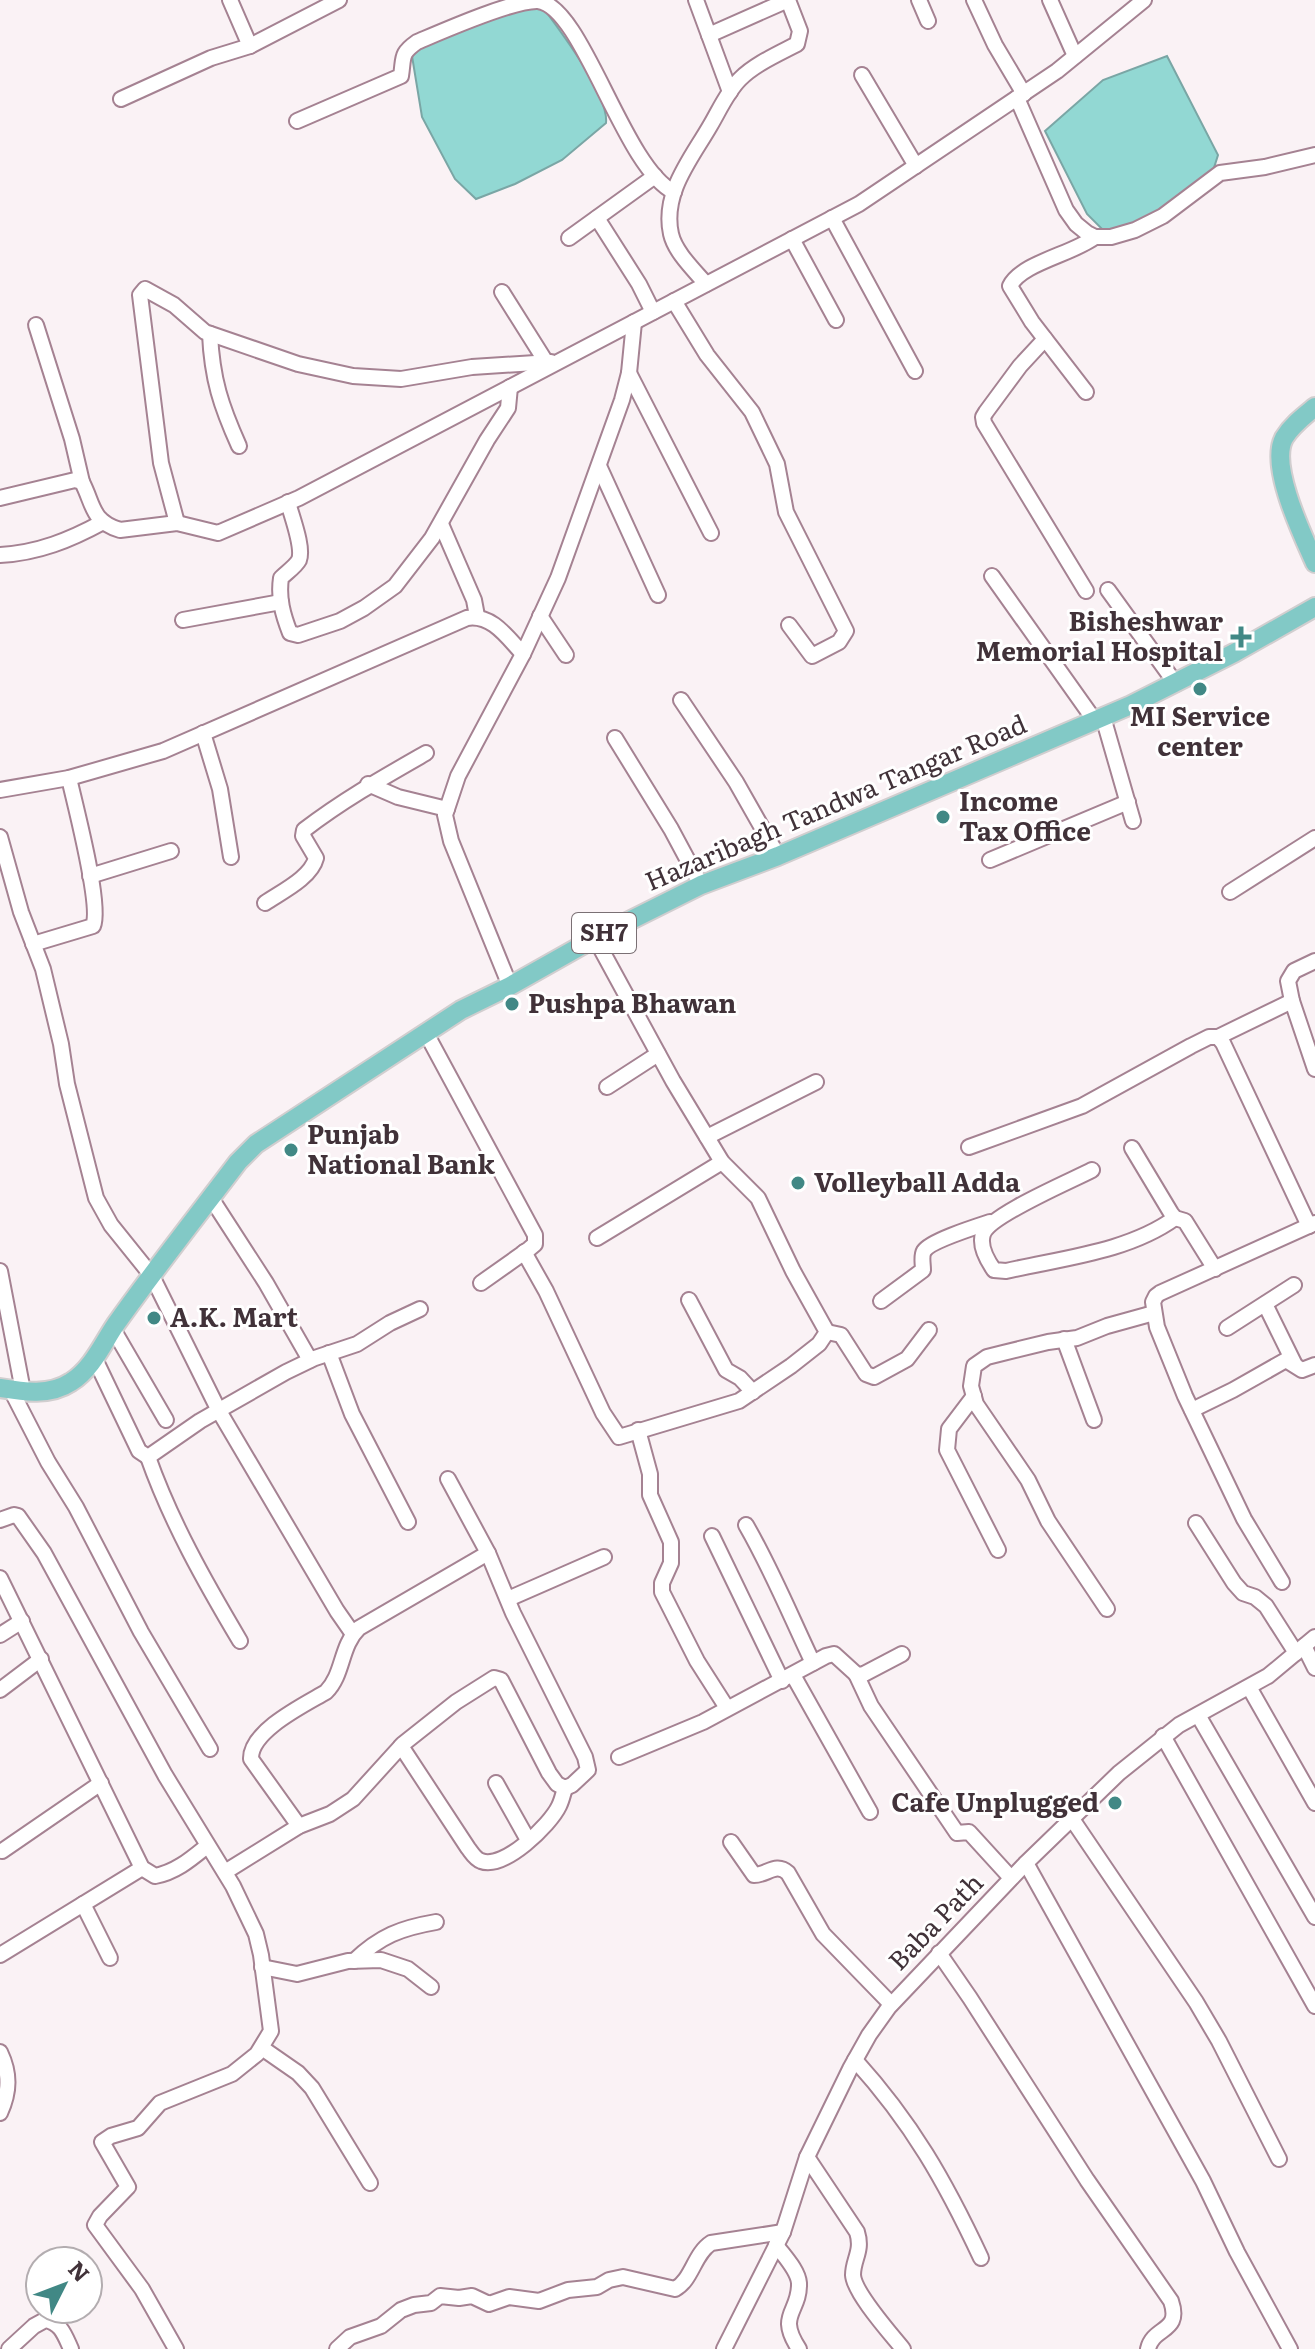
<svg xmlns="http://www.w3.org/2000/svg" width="1315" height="2349" font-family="Literata,serif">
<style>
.water{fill:#92d8d3;stroke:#7aa6a5;stroke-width:2}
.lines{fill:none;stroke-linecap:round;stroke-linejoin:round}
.minor-casing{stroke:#a58292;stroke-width:18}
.major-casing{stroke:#d1cecf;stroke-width:22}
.minor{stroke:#fff;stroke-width:14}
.major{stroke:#82c9c6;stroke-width:18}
.poi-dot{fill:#418885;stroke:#fff;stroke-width:3}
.labels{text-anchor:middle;stroke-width:6;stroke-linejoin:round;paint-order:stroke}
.shield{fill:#fff;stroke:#7a7074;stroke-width:2}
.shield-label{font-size:24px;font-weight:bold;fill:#413239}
.poi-label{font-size:26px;font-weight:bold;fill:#413239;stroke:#fff;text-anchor:start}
.street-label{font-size:26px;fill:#413239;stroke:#fff}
</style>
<rect width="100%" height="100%" fill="#faf2f5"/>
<!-- water -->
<g class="water">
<path d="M 541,5 C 559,29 609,95 606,123 L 562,160 L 515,184 L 476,199 L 455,179 L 422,117 L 412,56 L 425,44 L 441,36 L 466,29 L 503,13 Z"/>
<path d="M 1167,56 L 1218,155 L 1211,177 L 1139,225 L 1105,232 L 1087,214 L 1045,131 L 1103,80 Z"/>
</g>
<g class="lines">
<defs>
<g id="minor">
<path d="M 230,0 L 250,46"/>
<path d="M 696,0 L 730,92"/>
<path d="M 919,0 L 928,21"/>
<path d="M 974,0 L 995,45 L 1024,94"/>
<path d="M 1050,0 L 1075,56"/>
<path d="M 862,75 L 916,166"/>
<path d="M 1017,98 L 1066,210 L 1076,224 L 1087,233 L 1095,237 L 1111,237 L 1135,230 L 1163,216 L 1220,173 L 1265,167 L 1315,155"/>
<path d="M 121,99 L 211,58 L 250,46 L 339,0"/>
<path d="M 297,121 L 401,76 C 404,57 400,54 417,42 C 443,31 513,0 538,1 C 583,6 623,167 674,192"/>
<path d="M 597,218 L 639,284 L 653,312"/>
<path d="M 832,218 L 915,371"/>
<path d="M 569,238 L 655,176"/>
<path d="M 792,239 L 836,320"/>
<path d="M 706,284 C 694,270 675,252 671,234 C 662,193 691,159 710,126 C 719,111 727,92 740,79 C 755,64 778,54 797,44 L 800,31 L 788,0 L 709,35"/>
<path d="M 502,292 L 546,362"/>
<path d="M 674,301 L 707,355 L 752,412 L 777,464 L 786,512 L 846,631 L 839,642 L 812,656 L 789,625"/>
<path d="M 36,325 L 72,439 L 82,482"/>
<path d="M 210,334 C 212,379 221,406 239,446"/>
<path d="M 1045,339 L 1020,366 L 986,412 L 983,417 L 984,423 L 1086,591"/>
<path d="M 629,373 L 711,533"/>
<path d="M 1086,392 L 1032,322 L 1010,286 C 1021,263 1073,254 1095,237"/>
<path d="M 599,466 L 658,595"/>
<path d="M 0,498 L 75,480 L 82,482 C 94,505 91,521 120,530 L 177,523 L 218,533 L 299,498 L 859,204 L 1057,71 L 1144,0"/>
<path d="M 288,502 C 291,515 304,547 299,560 C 296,566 286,573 281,578 C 278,598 283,615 290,633 L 298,635 L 340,621 L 364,608 L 395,586 L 432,538 L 487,440 L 508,408 L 510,387"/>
<path d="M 177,523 L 161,463 L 140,295 L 145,289 L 174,305 L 205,332 L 298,364 L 353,376 L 401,379 L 472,367 L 551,362"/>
<path d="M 441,524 L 474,600 L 477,616"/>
<path d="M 0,555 C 38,553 70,540 103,522"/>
<path d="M 992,576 L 1095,721"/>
<path d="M 1108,590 L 1176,684"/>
<path d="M 540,616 L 566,655"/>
<path d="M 183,620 L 281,602"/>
<path d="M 681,700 L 736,782 L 778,856"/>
<path d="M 1103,717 L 1133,821"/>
<path d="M 203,733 L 220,789 L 231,857"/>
<path d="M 615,738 L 671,829 L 701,885"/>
<path d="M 368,784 L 398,797 L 447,809"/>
<path d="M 0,790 L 69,778 L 163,751 L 467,618 C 492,614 507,637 523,654"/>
<path d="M 0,837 L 21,912 L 43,969 L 61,1044 L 67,1084 L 96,1198 L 111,1225 L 152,1276 L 219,1411 L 337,1611 L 353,1634"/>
<path d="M 990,860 L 1128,802"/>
<path d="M 90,876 L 171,851"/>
<path d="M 1230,892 L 1315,838"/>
<path d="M 265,903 C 281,892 311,878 316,858 L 303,836 L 304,830 C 343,800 384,777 426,753"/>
<path d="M 33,944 L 93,926 C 102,906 75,805 69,778"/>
<path d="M 1315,961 L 1294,971 L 1288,981 L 1292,1001 L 1315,1069"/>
<path d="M 510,986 L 451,841 L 445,815 L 458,776 L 523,654 L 558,578 L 622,400 L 629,373 L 634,322"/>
<path d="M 426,1033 L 535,1235 L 535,1244 L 529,1249 L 481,1283"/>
<path d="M 1218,1037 L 1292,1001"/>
<path d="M 607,1087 L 658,1054"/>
<path d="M 707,1137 L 816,1082"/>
<path d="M 969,1147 L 1082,1106 L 1191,1046 L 1209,1037 L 1218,1037 L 1223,1043 L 1309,1226"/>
<path d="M 1132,1148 L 1171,1213 L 1175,1218 L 1185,1221 L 1215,1269"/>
<path d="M 1092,1170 C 1071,1181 990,1215 983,1234 C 979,1246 987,1260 994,1270 L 1006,1271 C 1062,1258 1128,1252 1175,1218"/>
<path d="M 211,1198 L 266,1283 L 310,1360"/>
<path d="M 597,1238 L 722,1162"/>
<path d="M 524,1252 L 546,1291 L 603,1413 L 619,1437 L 739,1401 L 791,1366 L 819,1344 L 827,1332 L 793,1271 L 758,1198 L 722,1162 L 673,1081 L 595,938"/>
<path d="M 0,1271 L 23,1391"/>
<path d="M 689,1300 L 726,1370 L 740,1378 L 753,1392"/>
<path d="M 881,1301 L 923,1270 C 923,1264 921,1256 924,1251 C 930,1241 978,1226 990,1222"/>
<path d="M 1265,1304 L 1295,1365"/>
<path d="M 1227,1328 L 1294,1285"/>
<path d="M 113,1329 L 166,1420"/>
<path d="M 827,1332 L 841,1335 L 866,1374 L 874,1377 L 907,1359 L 929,1330"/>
<path d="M 1064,1339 L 1094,1420"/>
<path d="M 329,1353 L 352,1414 L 408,1522"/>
<path d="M 94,1357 L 139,1451 L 148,1457 L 200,1421 L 286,1372 L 315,1358 L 357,1344 L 390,1323 L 420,1309"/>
<path d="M 11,1390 L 48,1462 L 76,1507 L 141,1632 L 210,1749"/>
<path d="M 974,1396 L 949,1429 L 947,1450 L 998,1550"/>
<path d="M 1192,1410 L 1233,1390 L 1286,1360 L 1302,1370 L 1315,1365"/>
<path d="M 638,1430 L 650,1474 L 650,1495 L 671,1542 L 671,1563 L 662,1583 L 662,1592 L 697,1661 L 727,1708"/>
<path d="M 148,1457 C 171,1522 205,1582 240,1641"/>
<path d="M 0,1520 L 14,1515 L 18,1516 L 44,1553 L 165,1775 L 233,1886 L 256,1934 L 261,1955 L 271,2031 L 257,2054 L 232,2074 L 160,2103 L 138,2128 L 111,2136 L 102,2142 L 128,2187 L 100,2216 L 95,2225 L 142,2289 L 176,2349"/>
<path d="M 1196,1523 L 1234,1583 L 1243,1593 L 1255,1597 L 1266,1606 L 1296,1653"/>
<path d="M 746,1525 C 772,1570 791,1617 813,1663"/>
<path d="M 712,1536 L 782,1681"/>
<path d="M 0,1578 L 142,1868 L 155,1876 C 176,1872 191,1859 207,1846"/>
<path d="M 1282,1582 L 1244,1519 L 1185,1396 L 1157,1327 L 1153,1302 L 1156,1296 L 1160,1293 L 1315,1223"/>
<path d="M 508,1599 L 604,1557"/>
<path d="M 1107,1609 L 1048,1521 L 1028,1480 L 976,1404 L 971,1386 L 974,1366 L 987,1357 L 1003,1353 L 1048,1342 L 1077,1338 L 1107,1326 L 1154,1313"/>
<path d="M 0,1635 L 22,1621"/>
<path d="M 1304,1646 L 1315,1668"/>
<path d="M 856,1674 L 871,1706 L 957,1833 L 969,1832 L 1011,1878"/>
<path d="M 793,1675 L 870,1812"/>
<path d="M 1249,1687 L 1315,1803"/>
<path d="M 0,1690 L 41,1659"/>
<path d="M 1198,1715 L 1315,1917"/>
<path d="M 1163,1736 L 1315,2006"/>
<path d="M 401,1746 L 468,1848 C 472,1853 475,1859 481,1861 C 504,1870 550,1825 559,1806 C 562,1800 563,1794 565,1788"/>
<path d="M 619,1757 L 703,1722 L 826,1656 L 834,1654 L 856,1674 L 862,1675 L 902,1654"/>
<path d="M 496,1783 L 528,1840"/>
<path d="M 1072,1819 L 1196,2002 L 1219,2041 L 1279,2159"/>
<path d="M 299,1826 L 251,1759 C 250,1731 304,1705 326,1692 C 344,1674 340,1646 359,1628 L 488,1553"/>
<path d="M 731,1842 L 754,1875 C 767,1875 776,1862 788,1873 L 823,1934 L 891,2004"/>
<path d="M 2,1851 L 101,1783"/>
<path d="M 1026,1863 L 1203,2181 L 1237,2252 L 1290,2349"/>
<path d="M 225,1872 L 299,1826 L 330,1814 L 353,1799 L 403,1744 L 456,1702 L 494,1678 L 501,1680 L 549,1773 L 557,1784 L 565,1788 L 572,1785 L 588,1770 L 585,1757 L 513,1613 L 488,1553 L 448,1479"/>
<path d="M 83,1904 L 110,1958"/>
<path d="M 939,1953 L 970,1998 L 1087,2180 L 1171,2301 C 1182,2333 1153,2326 1148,2349"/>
<path d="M 0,1955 L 142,1868"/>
<path d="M 354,1961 C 380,1936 401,1928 436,1922"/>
<path d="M 262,1967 L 297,1974 L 348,1961 L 381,1960 L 408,1969 L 431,1987"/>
<path d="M 262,2048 L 298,2073 L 312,2088 L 370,2183"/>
<path d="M 0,2052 C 10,2073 10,2091 0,2113"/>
<path d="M 855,2060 C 912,2123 945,2181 981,2258"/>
<path d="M 807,2157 L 857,2232 C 863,2251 853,2259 853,2275 C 854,2293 891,2334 903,2349"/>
<path d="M 776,2245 C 784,2256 798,2270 799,2283 C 800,2313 776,2314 799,2349"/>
<path d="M 9,2349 L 34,2326 L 45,2320 C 61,2322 65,2336 71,2349"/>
<path d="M 337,2349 L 350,2337 L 381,2326 L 401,2310 L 414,2305 L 431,2303 L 440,2296 L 459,2298 L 472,2296 L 489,2304 L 509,2297 L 539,2301 L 568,2290 L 597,2287 L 609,2280 L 623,2277 L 675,2289 C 692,2280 694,2254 711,2243 L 783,2232"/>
<path d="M 724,2349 L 783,2232 L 807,2157 L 850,2069 L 869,2035 L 889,2007 L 1026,1863 L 1119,1773 L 1179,1725 L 1268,1676 L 1315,1637"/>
</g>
<g id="major">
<path d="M 1315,407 C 1304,416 1292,425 1284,438 C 1269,466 1303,536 1315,563"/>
<path d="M 0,1388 C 24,1392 50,1396 71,1382 C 92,1369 103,1343 116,1324 C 155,1269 197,1216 238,1162 L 256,1144 L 461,1010 L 510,986 L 595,938 L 701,885 L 778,856 L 1131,705 L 1234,653 L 1315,607"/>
</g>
</defs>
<!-- minor casing -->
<use href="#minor" class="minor-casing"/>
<!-- major casing -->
<use href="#major" class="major-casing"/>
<!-- minor -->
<use href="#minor" class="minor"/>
<!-- major -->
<use href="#major" class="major"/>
</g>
<!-- markers -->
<g class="poi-dot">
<path d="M1237 625h8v8h8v8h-8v8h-8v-8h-8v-8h8z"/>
<circle cx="1200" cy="689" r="8"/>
<circle cx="943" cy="817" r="8"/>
<circle cx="512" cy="1004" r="8"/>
<circle cx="291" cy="1150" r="8"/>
<circle cx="798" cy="1183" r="8"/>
<circle cx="154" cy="1318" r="8"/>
<circle cx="1115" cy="1803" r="8"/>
</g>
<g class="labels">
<!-- shield labels -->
<rect class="shield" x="572" y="913" width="64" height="40" rx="6"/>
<g class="shield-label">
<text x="604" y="941">SH7</text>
</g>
<!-- poi labels -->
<g class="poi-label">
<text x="1223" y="631" text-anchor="end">Bisheshwar<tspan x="1223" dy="30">Memorial Hospital</tspan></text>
<text x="1200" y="726" text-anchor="middle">MI Service<tspan x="1200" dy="30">center</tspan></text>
<text x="959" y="811">Income<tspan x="959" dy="30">Tax Office</tspan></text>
<text x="528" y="1013">Pushpa Bhawan</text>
<text x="307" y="1144">Punjab<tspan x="307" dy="30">National Bank</tspan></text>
<text x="814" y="1192">Volleyball Adda</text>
<text x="170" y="1327">A.K. Mart</text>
<text x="1099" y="1812" text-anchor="end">Cafe Unplugged</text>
</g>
<!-- street labels -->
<g class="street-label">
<text transform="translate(836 803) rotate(-23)" y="9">Hazaribagh Tandwa Tangar Road</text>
<text transform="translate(936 1922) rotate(-46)" y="9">Baba Path</text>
</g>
</g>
<!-- north arrow -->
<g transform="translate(64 2285) rotate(48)"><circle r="38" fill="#ffffff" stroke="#b3adb0" stroke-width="2"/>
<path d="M0-6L14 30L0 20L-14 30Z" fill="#418885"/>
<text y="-12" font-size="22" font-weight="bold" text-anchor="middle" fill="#413239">N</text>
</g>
</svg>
